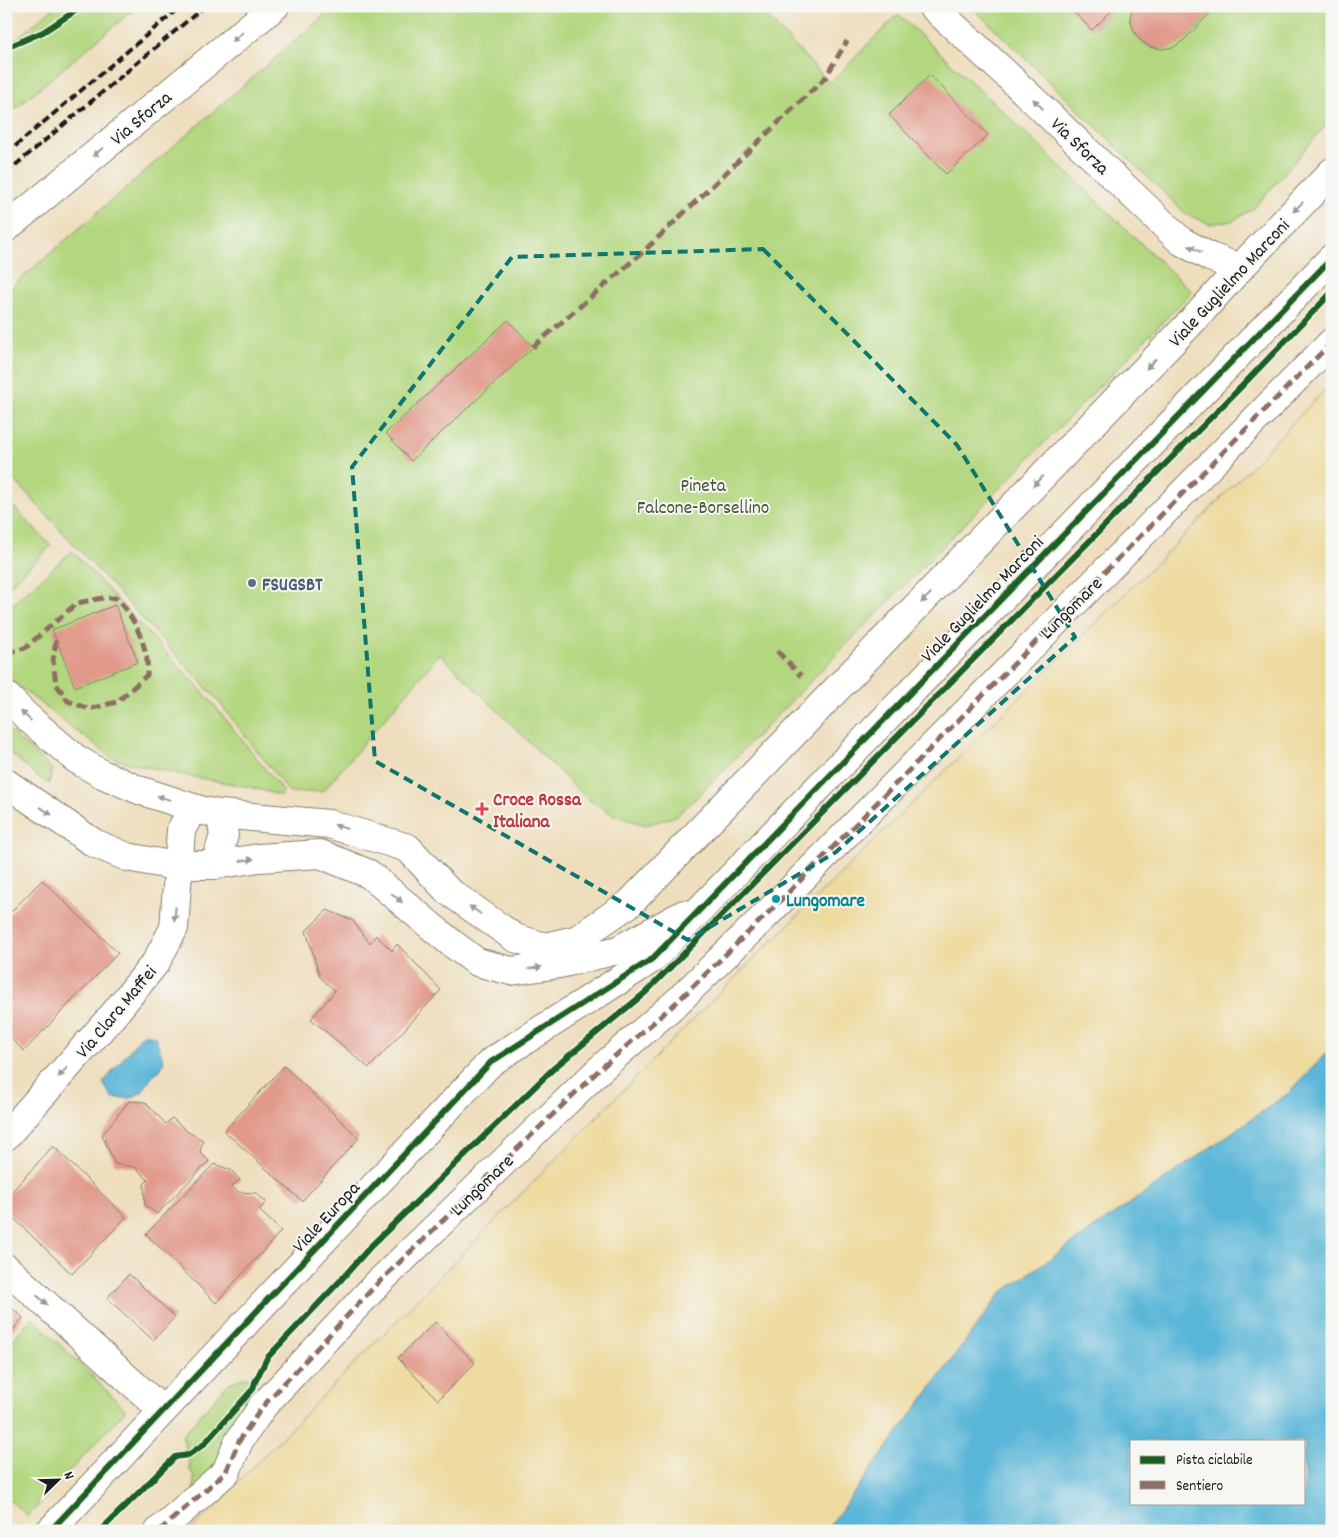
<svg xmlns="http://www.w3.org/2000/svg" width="1338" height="1537" font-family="Dekko,sans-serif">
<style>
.green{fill:#b3d77f;stroke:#687a4e}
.sand{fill:#eeda9e;stroke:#857b5d}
.water{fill:#5ab6d8;stroke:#3b697a;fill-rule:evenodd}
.building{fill:#e1998a}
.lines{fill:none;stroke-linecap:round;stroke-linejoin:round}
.minor-casing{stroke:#857d6c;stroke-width:30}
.minor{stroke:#fff;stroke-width:28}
.rail{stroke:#1c1c1c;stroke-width:4;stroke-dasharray:8 4;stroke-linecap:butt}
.quiet{stroke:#8d6e63;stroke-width:5;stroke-dasharray:10 5;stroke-linecap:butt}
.cycleway-casing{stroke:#f6f6f2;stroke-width:9}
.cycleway{stroke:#1b5e20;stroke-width:6}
.oneway{fill:#999}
.marked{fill:none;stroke:#0f766e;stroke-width:4;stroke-dasharray:10 6;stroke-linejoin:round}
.service-dot{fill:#5c6f8a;stroke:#f6f6f2;stroke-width:2}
.health-dot{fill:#e0444e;stroke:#f6f6f2;stroke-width:2}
.culture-dot{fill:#0f9aa8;stroke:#f6f6f2;stroke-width:2}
.labels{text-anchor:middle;stroke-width:4;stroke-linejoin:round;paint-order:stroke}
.street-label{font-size:19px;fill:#1c1c1c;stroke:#f6f6f2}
.park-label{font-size:19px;fill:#49543a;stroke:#f6f6f2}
.service-label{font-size:19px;font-weight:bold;fill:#4e5e75;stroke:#f6f6f2;text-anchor:start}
.health-label{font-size:19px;font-weight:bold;fill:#be3a42;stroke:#f6f6f2;text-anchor:start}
.culture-label{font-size:19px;font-weight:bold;fill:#0d838f;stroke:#f6f6f2;text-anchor:start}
</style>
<rect width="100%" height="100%" fill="#f6f6f2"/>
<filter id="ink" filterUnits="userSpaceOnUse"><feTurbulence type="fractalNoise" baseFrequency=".02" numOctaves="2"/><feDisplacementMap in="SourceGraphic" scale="10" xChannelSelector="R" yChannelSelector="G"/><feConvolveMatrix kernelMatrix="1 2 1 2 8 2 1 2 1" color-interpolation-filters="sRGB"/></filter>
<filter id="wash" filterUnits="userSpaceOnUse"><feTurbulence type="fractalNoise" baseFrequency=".0096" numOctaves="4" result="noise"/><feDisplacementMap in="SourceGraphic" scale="20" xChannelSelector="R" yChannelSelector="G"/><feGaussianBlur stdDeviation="1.12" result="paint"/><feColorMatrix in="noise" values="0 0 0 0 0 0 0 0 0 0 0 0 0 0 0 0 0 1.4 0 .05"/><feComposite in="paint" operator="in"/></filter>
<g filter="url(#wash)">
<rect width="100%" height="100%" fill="#eedebd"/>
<!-- green -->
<g class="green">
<path d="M 56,6 L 138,6 L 6,116 L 6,47 Z"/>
<path d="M 335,6 L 757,6 L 830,83 L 898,14 L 1011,119 L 1192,292 L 697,797 L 676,816 L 645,825 L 616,816 L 585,797 L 440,654 L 323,791 L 290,793 L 215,697 L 6,471 L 6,292 Z"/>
<path d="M 971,6 L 1068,6 L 1092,30 L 1116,6 L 1133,6 C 1130,19 1130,33 1142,42 C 1172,65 1197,26 1217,6 L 1332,6 L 1332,118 L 1254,208 L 1232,221 L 1210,224 L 1186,214 Z"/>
<path d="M 6,499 L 51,546 L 6,589 Z"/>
<path d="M 72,551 L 210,700 L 283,791 L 282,796 L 250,787 L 189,776 L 116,760 L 63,721 L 6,676 L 6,610 Z"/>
<path d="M 6,728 L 52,769 L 49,784 L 39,778 L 6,749 Z"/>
<path d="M 32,1317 L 126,1410 L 28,1516 L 6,1497 L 6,1348 Z"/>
<path d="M 246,1377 L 257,1384 L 261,1392 L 193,1499 L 194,1476 L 190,1470 L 188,1455 L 182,1436 L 229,1383 Z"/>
</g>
<!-- sand -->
<path class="sand" d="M 1332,382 L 1332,1047 L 1289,1093 L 1001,1293 L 826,1531 L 190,1531 L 712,1000 L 1196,524 Z"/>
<!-- water -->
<g class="water">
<path d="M 143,1034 L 155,1036 L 164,1062 L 160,1070 L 153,1075 L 142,1092 L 131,1098 L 112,1098 L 103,1083 Z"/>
<path d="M 1332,1047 L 1332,1531 L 826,1531 L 1001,1293 L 1289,1093 ZM 1132,1441 L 1304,1441 L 1304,1503 L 1132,1503 Z"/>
</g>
<g id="blocks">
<!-- building -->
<g class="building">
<path d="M 1068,6 L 1116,6 L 1092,30 Z"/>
<path d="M 1133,6 L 1217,6 L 1184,40 L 1174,47 L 1162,49 L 1150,47 L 1140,40 L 1133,30 L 1130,18 Z"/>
<path d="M 930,75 L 988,135 L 946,174 L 889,115 Z"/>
<path d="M 508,320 L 533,347 L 411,461 L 386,433 Z"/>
<path d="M 115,605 L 138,662 L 75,687 L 52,630 Z"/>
<path d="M 42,880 L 118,953 L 24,1051 L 6,1034 L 6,917 Z"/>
<path d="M 327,910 L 352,920 L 370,943 L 376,935 L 392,951 L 397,944 L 441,990 L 369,1068 L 311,1019 L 335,991 L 320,977 L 306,931 Z"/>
<path d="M 284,1066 L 359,1138 L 302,1201 L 224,1131 Z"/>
<path d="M 129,1101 L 145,1102 L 166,1124 L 172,1118 L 188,1132 L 203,1140 L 200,1152 L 209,1161 L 157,1214 L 145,1205 L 144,1184 L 148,1180 L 135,1167 L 115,1164 L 102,1135 Z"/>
<path d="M 53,1146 L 126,1217 L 72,1274 L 6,1211 L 6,1198 Z"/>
<path d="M 214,1164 L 231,1170 L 240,1180 L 232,1186 L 238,1192 L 256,1193 L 266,1202 L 259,1210 L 281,1231 L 216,1303 L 146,1234 Z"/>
<path d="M 129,1274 L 175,1317 L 153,1340 L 107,1298 Z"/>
<path d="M 6,1302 L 23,1318 L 6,1338 Z"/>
<path d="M 435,1322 L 475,1363 L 438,1400 L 398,1358 Z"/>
</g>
</g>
</g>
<g filter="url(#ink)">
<use href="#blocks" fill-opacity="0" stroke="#857d6c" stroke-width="1"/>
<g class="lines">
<defs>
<g id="minor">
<path d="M 932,6 L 1006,74 L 1181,241 L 1210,257 L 1240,268"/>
<path d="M 6,228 L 275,6"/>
<path d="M 6,696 L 27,717 L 76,759 L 102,774 L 139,790 L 203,811 L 220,814 L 329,824 L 408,848 L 448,891 L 515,938 L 545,947 L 576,940 L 630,903 L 1198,315 L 1240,268 L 1332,172"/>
<path d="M 6,783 L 94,843 L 127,857 L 170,865 L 215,865 L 259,858 L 320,854 L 369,874 L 450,942 L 477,962 L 511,971 L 560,964 L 618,950 L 684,914"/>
<path d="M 215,865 L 224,835 L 220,814"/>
<path d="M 6,1136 L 114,1014 L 156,962 L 174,928 L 181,830 L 193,808"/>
<path d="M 6,1268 L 162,1410"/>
<path d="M 50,1531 L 491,1062 L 652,959 L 1332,258"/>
<path d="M 159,1531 L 226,1472 L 239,1441 L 263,1406 L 376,1285 L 599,1070 L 678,1001 L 767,914 L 1332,342"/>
</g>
</defs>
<!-- minor casing -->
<use href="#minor" class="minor-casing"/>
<!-- minor -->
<use href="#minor" class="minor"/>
<!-- rail -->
<g class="rail">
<path d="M 6,154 L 181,6"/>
<path d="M 6,173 L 205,6"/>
</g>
<!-- quiet -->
<g class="quiet">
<path d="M 533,347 L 644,251 L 825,78 L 847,41"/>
<path d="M 777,651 L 801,676"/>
<path d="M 6,653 L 25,648 L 77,603 L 103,598 L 117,598 C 131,614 142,635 146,655 C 148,662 147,669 147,675 L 117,702 L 89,709 L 68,701 L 56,684 L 53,661 L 56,640"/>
<path d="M 159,1531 L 226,1472 L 239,1441 L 263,1406 L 376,1285 L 599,1070 L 678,1001 L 767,914 L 1332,342"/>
</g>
<defs>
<g id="cycleway">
<path d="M 6,48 L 43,32 L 83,6"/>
<path d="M 50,1531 L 491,1062 L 652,959 L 1332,258"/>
<path d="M 100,1531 L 175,1457 L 188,1455 L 203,1445 L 253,1389 L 255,1382 L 267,1358 L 340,1281 L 371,1246 L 554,1068 L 646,992 L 1241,387 L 1332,292"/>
</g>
</defs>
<!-- cycleway casing -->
<use href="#cycleway" class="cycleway-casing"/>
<!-- cycleway -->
<use href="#cycleway" class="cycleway"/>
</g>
<!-- one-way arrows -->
<defs><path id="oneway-solid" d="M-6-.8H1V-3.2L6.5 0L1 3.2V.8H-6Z" transform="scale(1.25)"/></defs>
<g class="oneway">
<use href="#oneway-solid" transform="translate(237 37) rotate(140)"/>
<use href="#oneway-solid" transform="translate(1038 104) rotate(-136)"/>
<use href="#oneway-solid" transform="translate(98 152) rotate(140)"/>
<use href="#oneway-solid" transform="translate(1298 207) rotate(134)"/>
<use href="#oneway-solid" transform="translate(1195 249) rotate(-152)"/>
<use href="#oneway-solid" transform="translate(1151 364) rotate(134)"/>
<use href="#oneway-solid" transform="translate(1038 481) rotate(134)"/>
<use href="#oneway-solid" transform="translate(926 598) rotate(134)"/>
<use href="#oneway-solid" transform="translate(26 716) rotate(-137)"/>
<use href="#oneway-solid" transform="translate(164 798) rotate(-162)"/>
<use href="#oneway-solid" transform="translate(46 811) rotate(34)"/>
<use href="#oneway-solid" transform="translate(341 827) rotate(-163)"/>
<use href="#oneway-solid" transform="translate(247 860) rotate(-8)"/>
<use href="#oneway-solid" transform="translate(397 898) rotate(40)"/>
<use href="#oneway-solid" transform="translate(475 910) rotate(-145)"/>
<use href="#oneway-solid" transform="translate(175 914) rotate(95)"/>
<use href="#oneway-solid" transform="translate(535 968) rotate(-9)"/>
<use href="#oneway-solid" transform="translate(63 1072) rotate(132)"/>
<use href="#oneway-solid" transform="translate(42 1300) rotate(42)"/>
</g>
</g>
<!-- marked area -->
<path class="marked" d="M 763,249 L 957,445 L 1075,637 L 836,852 L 688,940 L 375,761 L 352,467 L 512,257 Z"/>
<!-- markers -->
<circle class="service-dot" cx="252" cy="583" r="5"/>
<path class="health-dot" d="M479.5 801.5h5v5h5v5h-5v5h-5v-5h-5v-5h5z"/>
<circle class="culture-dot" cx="776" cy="899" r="5"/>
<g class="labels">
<!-- street labels -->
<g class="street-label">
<text transform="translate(140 117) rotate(-40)" y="7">Via Sforza</text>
<text transform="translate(1081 145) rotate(44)" y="7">Via Sforza</text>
<text transform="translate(1228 282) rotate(-47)" y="7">Viale Guglielmo Marconi</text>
<text transform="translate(981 598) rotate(-46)" y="7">Viale Guglielmo Marconi</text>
<text transform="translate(1070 607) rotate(-45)" y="7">Lungomare</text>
<text transform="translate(115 1011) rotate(-50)" y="7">Via Clara Maffei</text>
<text transform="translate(481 1184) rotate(-44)" y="7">Lungomare</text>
<text transform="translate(325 1216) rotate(-47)" y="7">Viale Europa</text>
</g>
<!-- park labels -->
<g class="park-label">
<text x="703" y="491">Pineta<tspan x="703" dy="22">Falcone-Borsellino</tspan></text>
</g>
<!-- service labels -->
<g class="service-label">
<text x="262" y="590">FSUGSBT</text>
</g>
<!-- health labels -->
<g class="health-label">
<text x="493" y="805">Croce Rossa<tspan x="493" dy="22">Italiana</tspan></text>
</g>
<!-- culture labels -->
<g class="culture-label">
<text x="786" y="906">Lungomare</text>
</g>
</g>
<!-- margin -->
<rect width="1338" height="1537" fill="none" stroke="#f6f6f2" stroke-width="25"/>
<!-- legend -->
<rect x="1130" y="1440" width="175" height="65" fill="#f6f6f2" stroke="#9f9f9c"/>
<rect x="1140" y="1456" width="25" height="8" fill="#1b5e20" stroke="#9f9f9c"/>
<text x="1176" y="1464" font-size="15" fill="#1c1c1c">Pista ciclabile</text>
<rect x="1140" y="1481" width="25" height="8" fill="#8d6e63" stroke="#9f9f9c"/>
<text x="1176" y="1490" font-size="15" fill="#1c1c1c">Sentiero</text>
<!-- north arrow -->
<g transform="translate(58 1480) rotate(67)" stroke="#f6f6f2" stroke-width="4" paint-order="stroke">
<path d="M0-4L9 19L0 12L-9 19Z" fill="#1c1c1c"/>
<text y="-8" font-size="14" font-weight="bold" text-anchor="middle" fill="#1c1c1c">N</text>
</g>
</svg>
